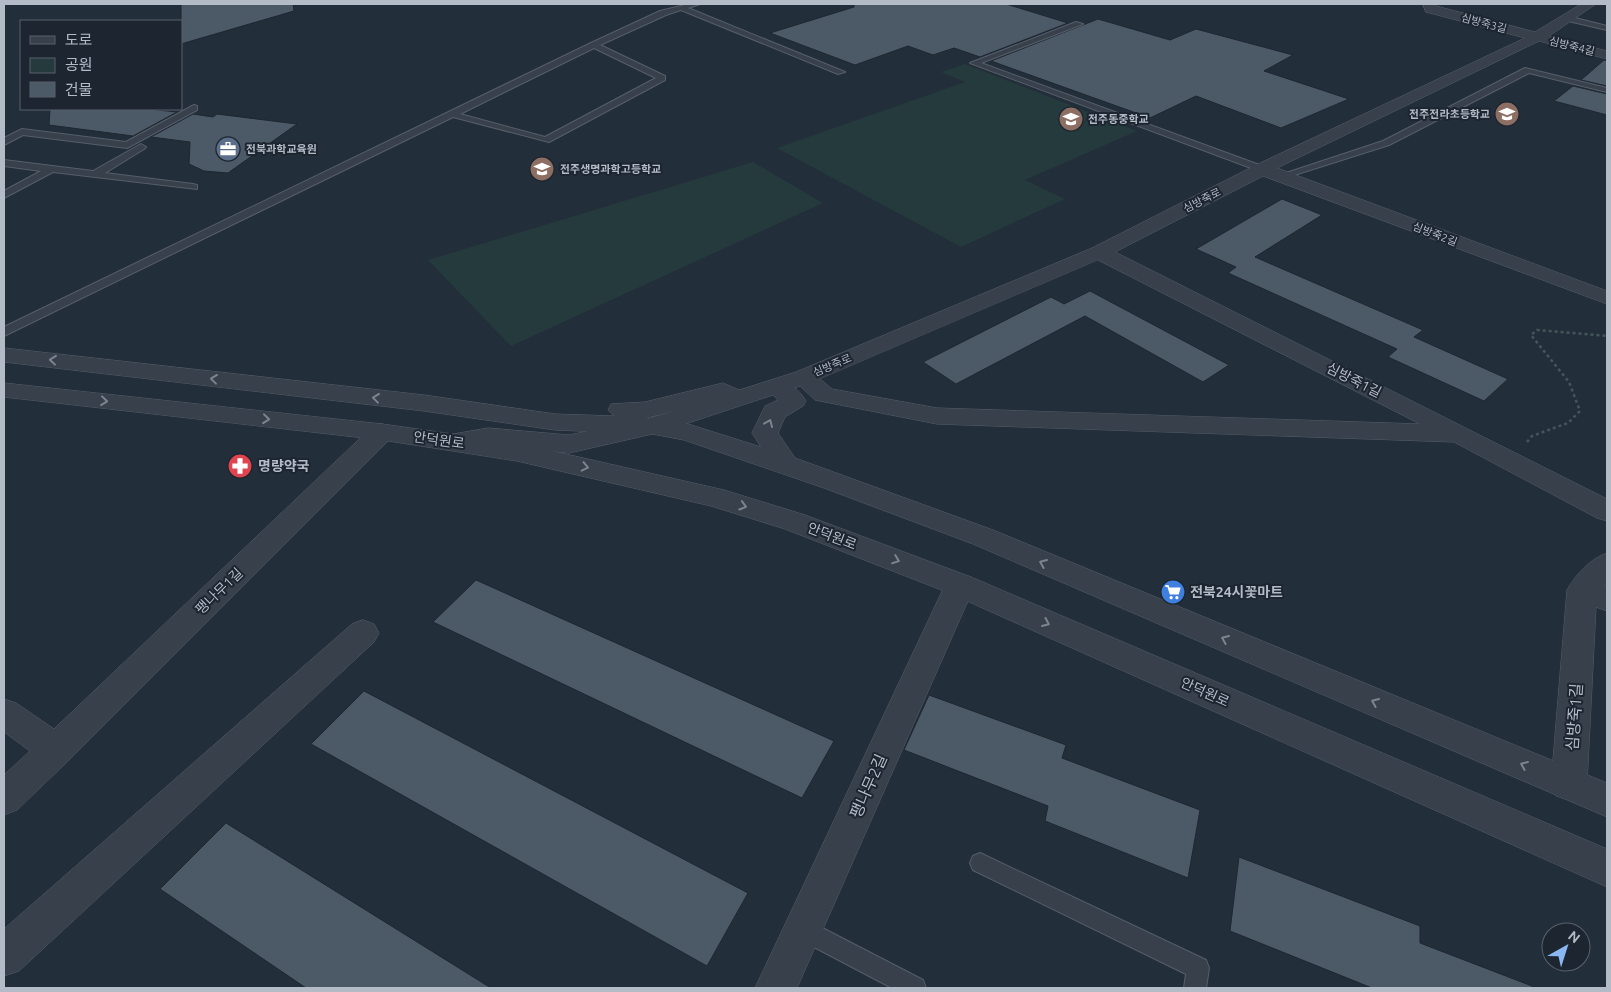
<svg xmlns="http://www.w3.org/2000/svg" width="1611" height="992" font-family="Ubuntu,'Noto Sans KR',sans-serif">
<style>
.green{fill:#253a3c}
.building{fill:#4c5967;stroke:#1e2732}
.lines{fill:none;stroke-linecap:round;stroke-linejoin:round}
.service-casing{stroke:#555e69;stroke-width:2}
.minor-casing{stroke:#555e69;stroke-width:1}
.tertiary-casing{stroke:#555e69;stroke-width:1}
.path{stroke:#435759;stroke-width:2.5;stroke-dasharray:3 3;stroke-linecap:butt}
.service{fill:#37404b;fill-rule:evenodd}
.minor{fill:#37404b;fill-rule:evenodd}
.tertiary{fill:#37404b;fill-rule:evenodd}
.oneway{stroke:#7b848f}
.labels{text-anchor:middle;stroke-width:4;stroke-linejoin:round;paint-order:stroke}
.far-street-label{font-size:11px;fill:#b3bbc7;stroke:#1c2530}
.far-poi-label{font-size:11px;font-weight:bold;fill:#b3bbc7;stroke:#1c2530;text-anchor:start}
.street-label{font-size:14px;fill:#b3bbc7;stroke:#1c2530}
.poi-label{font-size:14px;font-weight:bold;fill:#b3bbc7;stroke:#1c2530;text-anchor:start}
.near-street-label{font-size:16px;fill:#b3bbc7;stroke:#1c2530}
</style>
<rect width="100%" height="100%" fill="#232e3b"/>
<!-- green -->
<g class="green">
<path d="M 965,64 L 1137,131 L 1025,180 L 1065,199 L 961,247 L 777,148 L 965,82 L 941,72 Z"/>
<path d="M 753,162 L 823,203 L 511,346 L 428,260 Z"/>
</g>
<!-- building -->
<g class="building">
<path d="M 181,4 L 293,4 L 294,11 L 181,44 Z"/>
<path d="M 854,4 L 1006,4 L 1068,23 L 980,57 L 954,48 L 933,55 L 908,46 L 855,65 L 770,33 L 854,7 Z"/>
<path d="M 1098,19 L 1170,40 L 1196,29 L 1293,55 L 1264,71 L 1349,99 L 1281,128 L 1196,96 L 1150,118 L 991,61 Z"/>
<path d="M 1604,60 L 1607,61 L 1607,86 L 1581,80 Z"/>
<path d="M 1573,86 L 1607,94 L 1607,115 L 1554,101 Z"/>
<path d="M 50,109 L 148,109 L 177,112 L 133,136 L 49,125 Z"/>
<path d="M 193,114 L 213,117 L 217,114 L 297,124 L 228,173 L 204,171 L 189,164 L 190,142 L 151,137 Z"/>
<path d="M 1282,199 L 1322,215 L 1255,257 L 1423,330 L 1414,337 L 1508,379 L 1484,401 L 1388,357 L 1397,349 L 1228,273 L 1236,267 L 1196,249 Z"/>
<path d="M 1090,291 L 1229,365 L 1203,382 L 1085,316 L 956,384 L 923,362 L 1051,297 L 1064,304 Z"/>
<path d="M 476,580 L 834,741 L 802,798 L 433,622 Z"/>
<path d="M 364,691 L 748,893 L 707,966 L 311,744 Z"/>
<path d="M 929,695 L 1066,745 L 1062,758 L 1200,810 L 1188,878 L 1045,821 L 1048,806 L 904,750 Z"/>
<path d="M 226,823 L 491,988 L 306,988 L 160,889 Z"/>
<path d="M 1239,857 L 1420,926 L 1420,943 L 1532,986 L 1532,988 L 1372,988 L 1230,931 Z"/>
</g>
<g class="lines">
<defs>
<g id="service">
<path d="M 689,4 L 700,4 L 688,8 L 845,72 L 838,74 L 681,10 L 666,15 L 600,45 L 665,76 L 665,80 L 549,142 L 453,117 L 4,336 L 4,327 L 591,43 L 660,11 ZM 594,48 L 656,78 L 545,137 L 460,114 Z"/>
<path d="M 1567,16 L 1607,26 L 1607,30 L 1564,20 L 1564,16 Z"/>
<path d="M 1076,22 L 1083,24 L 981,63 L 1265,167 L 1265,171 L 1259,171 L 970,63 Z"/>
<path d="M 1525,68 L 1607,88 L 1607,92 L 1529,73 L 1389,145 L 1285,178 L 1277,176 L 1383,141 Z"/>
<path d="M 194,105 L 197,106 L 197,110 L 127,148 L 23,135 L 4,145 L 4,138 L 22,129 L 126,142 Z"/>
<path d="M 141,144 L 146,147 L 144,149 L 105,173 L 193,184 L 197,185 L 197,189 L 53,172 L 4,198 L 4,191 L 41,171 L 4,166 L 4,160 L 93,171 Z"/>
<path d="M 980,853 L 1206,960 L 1209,968 L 1206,988 L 1184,988 L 1186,974 L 973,870 L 970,863 L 973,856 Z"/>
<path d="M 803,918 L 923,980 L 926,988 L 892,988 L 795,937 L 792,929 L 795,921 Z"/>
</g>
<g id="minor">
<path d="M 1423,4 L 1435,4 L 1436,6 L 1535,32 L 1581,4 L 1596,4 L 1549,36 L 1607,51 L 1607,59 L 1539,41 L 1277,168 L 1607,291 L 1607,304 L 1263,176 L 1115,252 L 1607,499 L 1607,521 L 1597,518 L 1454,442 L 937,424 L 815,400 L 800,386 L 661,432 L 569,453 L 488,444 L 451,450 L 442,448 L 438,442 L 442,436 L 488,428 L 569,435 L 648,419 L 796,372 L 1092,248 L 1256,165 L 1525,38 L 1426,12 ZM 1098,260 L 1420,424 L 937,408 L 832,389 L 820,379 Z"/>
<path d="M 382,424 L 391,426 L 395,432 L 391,438 L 68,761 L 17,810 L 4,815 L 4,775 L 30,751 L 4,732 L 4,699 L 16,703 L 54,729 L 373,426 Z"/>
<path d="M 1607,553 L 1607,583 L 1604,586 L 1607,587 L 1607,611 L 1596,607 L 1587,784 L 1582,796 L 1569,800 L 1556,796 L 1551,784 L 1567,590 C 1575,575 1591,558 1607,553 Z"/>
<path d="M 960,574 L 971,577 L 975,585 L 797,988 L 755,988 L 945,585 L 949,577 Z"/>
<path d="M 363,620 L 374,624 L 379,633 L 374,642 L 19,971 L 4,976 L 4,929 L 352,624 Z"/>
</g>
<g id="tertiary">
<path d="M 4,348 L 424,395 L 555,414 L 614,416 L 608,410 L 611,404 L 645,402 L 723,383 L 746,393 L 749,398 L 746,403 L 737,406 L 720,399 L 646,418 L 688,424 L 761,447 L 752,433 L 765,406 L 778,400 L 765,386 L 768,381 C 785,377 798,388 806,401 L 803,406 L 785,417 L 778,433 L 795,458 L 993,530 L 1607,783 L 1607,817 L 973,544 L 824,488 L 684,440 L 652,434 L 555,430 L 424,411 L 4,362 Z"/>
<path d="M 4,383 L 382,424 L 517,443 L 724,490 L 805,515 L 971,577 L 1607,849 L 1607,887 L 949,593 L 785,529 L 711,506 L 517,461 L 382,440 L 4,397 Z"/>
</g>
</defs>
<!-- service casing -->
<use href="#service" class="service-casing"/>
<!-- minor casing -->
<use href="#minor" class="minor-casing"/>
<!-- tertiary casing -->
<use href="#tertiary" class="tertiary-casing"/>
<!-- path -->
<path class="path" d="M 1527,442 L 1532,436 L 1568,423 L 1580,411 L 1569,382 L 1531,335 L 1537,330 L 1607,336"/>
<!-- service -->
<use href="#service" class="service"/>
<!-- minor -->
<use href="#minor" class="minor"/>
<!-- tertiary -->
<use href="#tertiary" class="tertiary"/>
</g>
<!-- one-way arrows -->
<defs><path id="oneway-chevron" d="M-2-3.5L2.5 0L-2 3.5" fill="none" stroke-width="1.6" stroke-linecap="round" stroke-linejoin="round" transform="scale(1.25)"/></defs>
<g class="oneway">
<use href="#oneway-chevron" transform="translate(53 360) rotate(-174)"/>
<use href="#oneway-chevron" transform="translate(214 379) rotate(-173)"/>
<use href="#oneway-chevron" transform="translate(376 398) rotate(-173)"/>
<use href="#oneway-chevron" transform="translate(104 401) rotate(6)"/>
<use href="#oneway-chevron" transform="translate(266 419) rotate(6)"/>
<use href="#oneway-chevron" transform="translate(769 423) rotate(-67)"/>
<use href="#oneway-chevron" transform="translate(585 467) rotate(13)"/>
<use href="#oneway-chevron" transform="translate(743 506) rotate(17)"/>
<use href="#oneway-chevron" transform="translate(896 560) rotate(21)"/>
<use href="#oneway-chevron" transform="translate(1043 563) rotate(-157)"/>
<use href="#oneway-chevron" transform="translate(1046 623) rotate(24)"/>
<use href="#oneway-chevron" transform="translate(1225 639) rotate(-157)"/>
<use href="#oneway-chevron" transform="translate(1375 702) rotate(-157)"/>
<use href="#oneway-chevron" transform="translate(1524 765) rotate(-157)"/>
</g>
<!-- icons -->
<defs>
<symbol id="school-disc" viewBox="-11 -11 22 22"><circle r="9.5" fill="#8d6e63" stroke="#1c2530"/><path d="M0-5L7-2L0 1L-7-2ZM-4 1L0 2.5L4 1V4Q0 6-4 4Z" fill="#fff"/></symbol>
<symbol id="office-disc" viewBox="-11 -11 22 22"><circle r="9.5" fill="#5c6f8a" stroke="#1c2530"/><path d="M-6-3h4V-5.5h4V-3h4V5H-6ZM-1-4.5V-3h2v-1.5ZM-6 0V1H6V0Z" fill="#fff"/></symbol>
<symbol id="pharmacy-disc" viewBox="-11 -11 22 22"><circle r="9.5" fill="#e0444e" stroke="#1c2530"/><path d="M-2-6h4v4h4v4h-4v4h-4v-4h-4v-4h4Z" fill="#fff"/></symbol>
<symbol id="supermarket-disc" viewBox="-11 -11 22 22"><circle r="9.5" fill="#3f7fe0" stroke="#1c2530"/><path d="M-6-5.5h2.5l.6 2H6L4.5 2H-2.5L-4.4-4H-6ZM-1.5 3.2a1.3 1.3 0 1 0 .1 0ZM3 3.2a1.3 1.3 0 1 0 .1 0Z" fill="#fff"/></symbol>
</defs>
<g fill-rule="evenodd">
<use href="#school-disc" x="1493" y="100" width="28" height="28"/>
<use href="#school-disc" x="1057" y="105" width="28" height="28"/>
<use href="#office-disc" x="214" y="135" width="28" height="28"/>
<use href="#school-disc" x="528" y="155" width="28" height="28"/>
<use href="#pharmacy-disc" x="226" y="452" width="28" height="28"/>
<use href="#supermarket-disc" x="1159" y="578" width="28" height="28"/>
</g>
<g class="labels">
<!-- far-street labels -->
<g class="far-street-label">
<text transform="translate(1484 23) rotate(15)" y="4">심방죽3길</text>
<text transform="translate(1572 46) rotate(14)" y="4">심방죽4길</text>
<text transform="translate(1202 200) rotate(-27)" y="4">심방죽로</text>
<text transform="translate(1435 234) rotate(21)" y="4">심방죽2길</text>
<text transform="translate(832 365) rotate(-23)" y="4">심방죽로</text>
</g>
<!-- far-poi labels -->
<g class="far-poi-label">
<text x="1490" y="118" text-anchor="end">전주전라초등학교</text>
<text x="1088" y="123">전주동중학교</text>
<text x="246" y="153">전북과학교육원</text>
<text x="560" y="173">전주생명과학고등학교</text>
</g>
<!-- street labels -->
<g class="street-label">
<text transform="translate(1354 380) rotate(27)" y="5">심방죽1길</text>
<text transform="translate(439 440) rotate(8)" y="5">안덕원로</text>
<text transform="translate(832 536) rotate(21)" y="5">안덕원로</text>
<text transform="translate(219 591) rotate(-44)" y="5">팽나무1길</text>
<text transform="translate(1205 692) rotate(24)" y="5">안덕원로</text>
</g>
<!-- poi labels -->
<g class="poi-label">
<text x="258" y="471">명량약국</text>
<text x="1190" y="597">전북24시꽃마트</text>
</g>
<!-- near-street labels -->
<g class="near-street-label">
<text transform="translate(1574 717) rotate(-86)" y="6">심방죽1길</text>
<text transform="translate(868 786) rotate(-66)" y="6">팽나무2길</text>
</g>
</g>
<!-- border -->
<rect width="1611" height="992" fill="none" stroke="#b3bbc7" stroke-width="10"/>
<!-- legend -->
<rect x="20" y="20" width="162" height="90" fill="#1c2530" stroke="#58616c"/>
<rect x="30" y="36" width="25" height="8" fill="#37404b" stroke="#58616c"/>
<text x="65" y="45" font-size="15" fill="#b3bbc7">도로</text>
<rect x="30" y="58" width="25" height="15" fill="#253a3c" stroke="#58616c"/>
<text x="65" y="70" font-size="15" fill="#b3bbc7">공원</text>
<rect x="30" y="82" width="25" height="15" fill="#4c5967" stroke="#58616c"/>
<text x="65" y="95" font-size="15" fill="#b3bbc7">건물</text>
<!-- north arrow -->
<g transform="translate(1566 947) rotate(39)"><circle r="24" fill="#1c2530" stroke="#58616c"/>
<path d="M0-4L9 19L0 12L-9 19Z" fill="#8ab7f4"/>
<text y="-8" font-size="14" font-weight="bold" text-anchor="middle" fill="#b3bbc7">N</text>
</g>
</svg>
